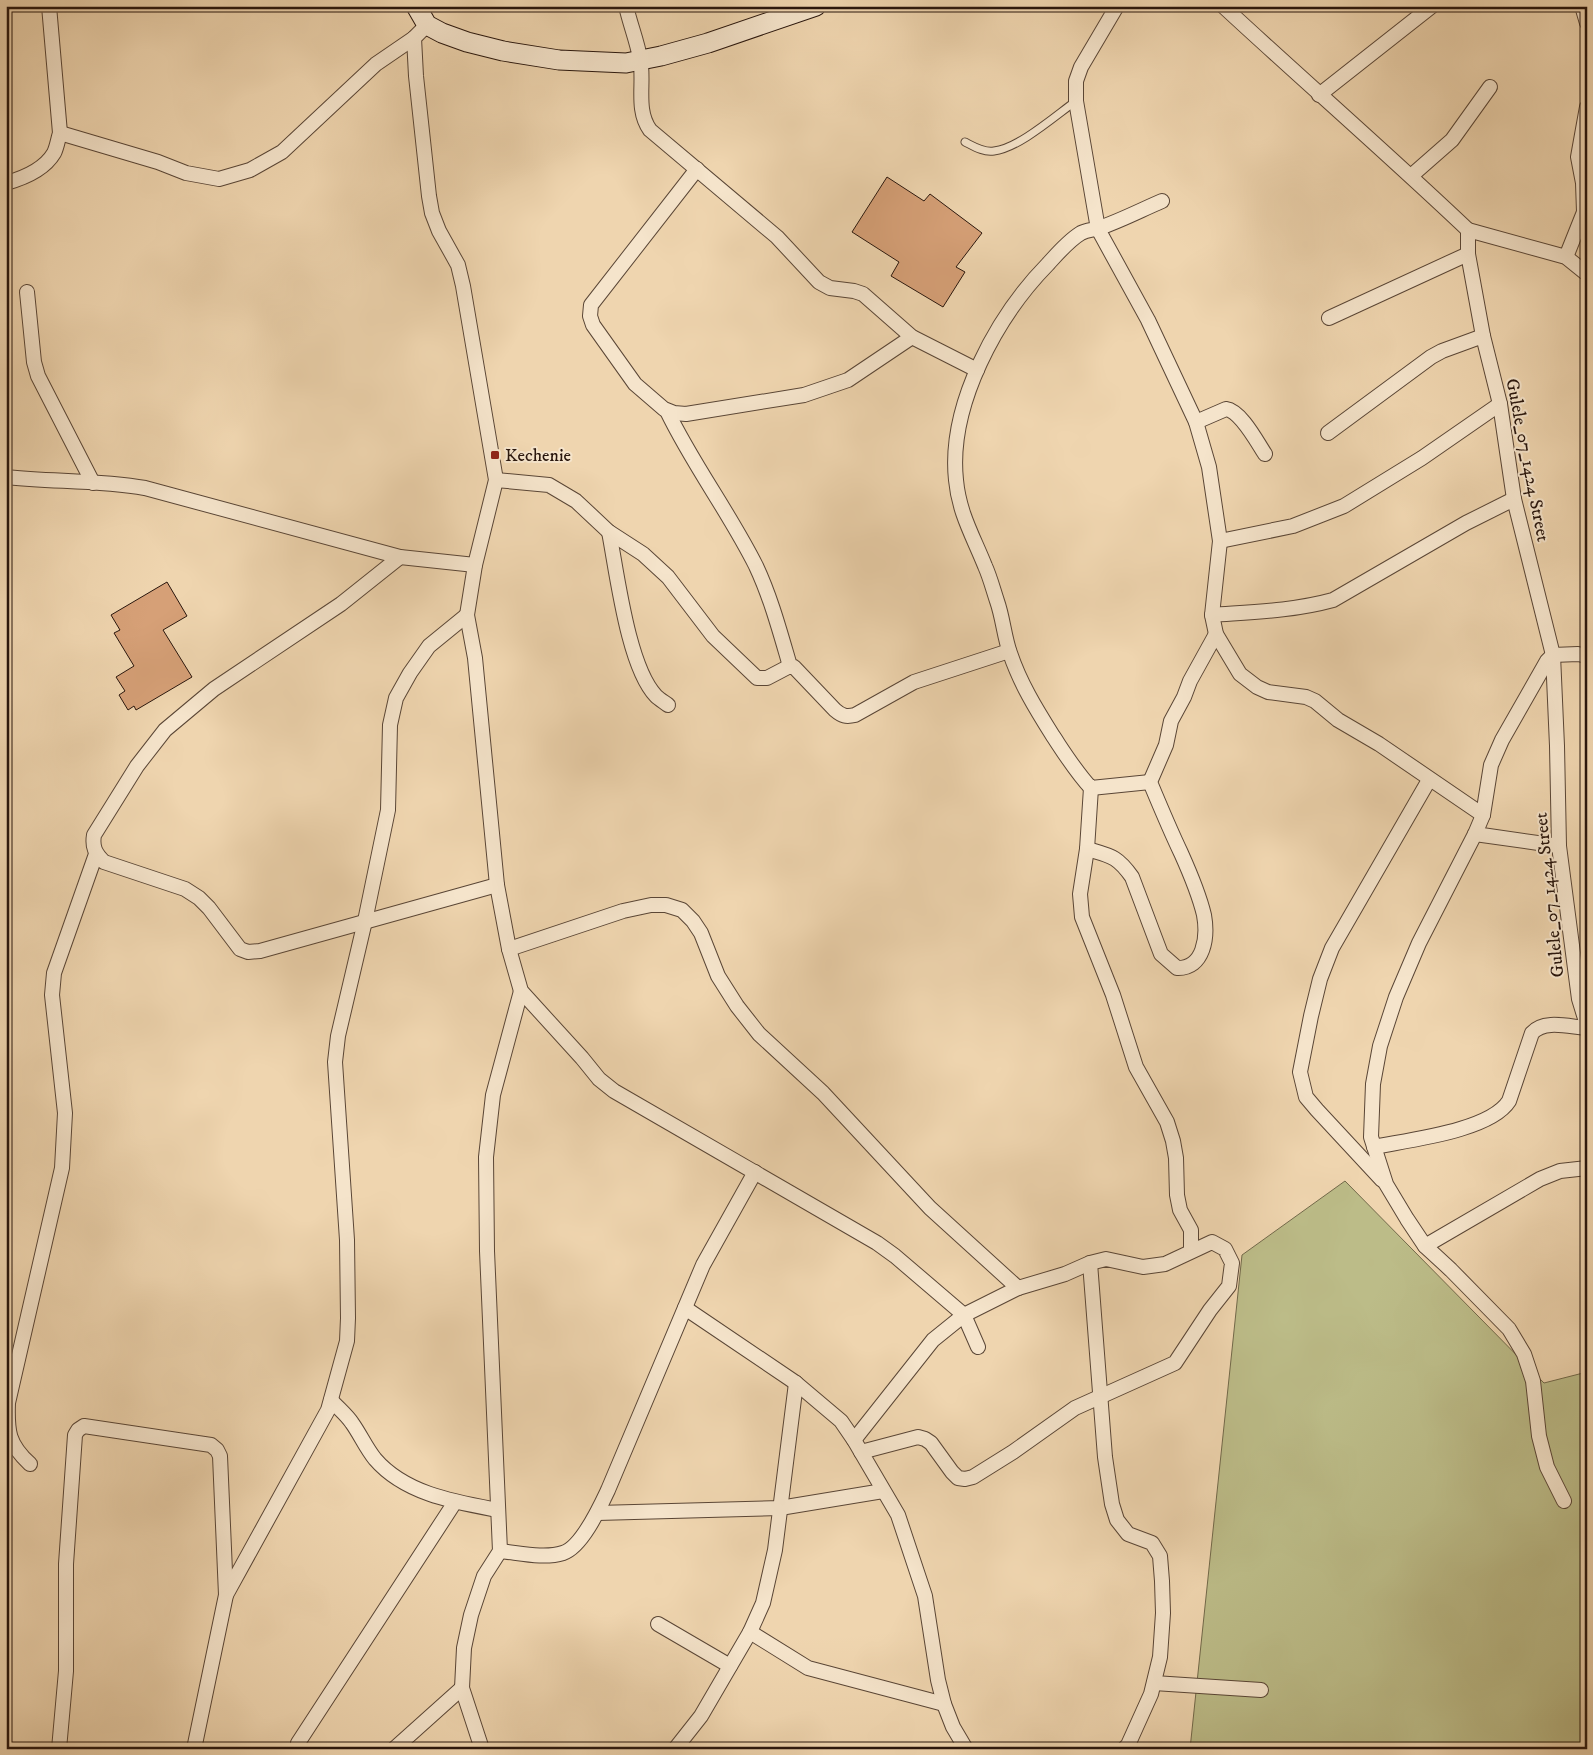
<svg xmlns="http://www.w3.org/2000/svg" width="1593" height="1755" font-family="'IM FELL DW Pica',serif">
<style>
.green{fill:#bcbc88;stroke:#72694a}
.building{fill:#d6a077;stroke:#29160d}
.lines{fill:none;stroke-linecap:round;stroke-linejoin:round}
.lane-casing{stroke:#5a4636;stroke-width:9}
.street-casing{stroke:#5a4636;stroke-width:16}
.secondary-casing{stroke:#29160d;stroke-width:21}
.lane{stroke:#f5e4cb;stroke-width:7}
.street{stroke:#f5e4cb;stroke-width:14}
.secondary{stroke:#f5e4cb;stroke-width:19}
.poi-dot{fill:#8f2418;stroke:#f5e4cb;stroke-width:2}
.labels{text-anchor:middle;stroke-width:4;stroke-linejoin:round;paint-order:stroke}
.poi-label{font-size:18px;fill:#29160d;stroke:#f5e4cb;text-anchor:start}
.street-label{font-size:18px;fill:#29160d;stroke:#f5e4cb}
</style>
<rect width="100%" height="100%" fill="#efd5af"/>
<filter id="stains"><feTurbulence type="fractalNoise" baseFrequency=".004" numOctaves="4"/><feColorMatrix values="0 0 0 0 .2 0 0 0 0 .09 0 0 0 0 .02 0 0 0 .5 -.17"/></filter>
<radialGradient id="worn" r=".72"><stop offset=".6" stop-color="#630" stop-opacity="0"/><stop offset="1" stop-color="#630" stop-opacity=".3"/></radialGradient>
<!-- green -->
<path class="green" d="M 1345,1181 L 1544,1383 L 1587,1372 L 1587,1749 L 1190,1749 L 1242,1255 Z"/>
<!-- building -->
<g class="building">
<path d="M 887,177 L 924,201 L 930,194 L 982,233 L 956,267 L 965,272 L 943,307 L 891,276 L 899,262 L 852,232 Z"/>
<path d="M 167,582 L 187,616 L 163,630 L 192,677 L 136,710 L 134,706 L 128,710 L 119,695 L 125,691 L 116,677 L 134,666 L 114,633 L 120,630 L 111,615 Z"/>
</g>
<g class="lines">
<defs>
<path id="lane" d="M 965,142 C 973,146 984,153 994,151 C 1019,148 1055,116 1076,101"/>
<g id="street">
<path d="M 626,6 C 630,24 637,41 640,58 C 645,82 635,109 650,130 L 777,237 L 819,282 L 830,288 L 854,291 L 863,294 L 912,337 L 977,370"/>
<path d="M 1117,6 L 1081,67 L 1076,81 L 1076,101 L 1098,229 L 1148,320 L 1196,422 L 1209,467 L 1220,541 L 1212,615 L 1216,634 L 1240,674 L 1257,687 L 1268,692 L 1306,697 L 1315,701 L 1338,720 L 1379,744 L 1483,815"/>
<path d="M 1223,6 C 1304,81 1388,154 1468,230 L 1468,254 L 1483,336 L 1500,404 L 1514,499 L 1553,655 L 1557,746 L 1559,846 L 1579,999 L 1587,1025"/>
<path d="M 1582,6 L 1587,23"/>
<path d="M 427,25 L 414,38 L 416,76 L 429,196 L 432,213 L 439,231 L 458,265 L 463,286 L 496,480 L 475,565 L 467,615 L 475,658 L 497,885 L 509,949 L 521,991 L 582,1058 L 599,1079 L 614,1091 L 877,1243 L 895,1256 L 964,1315 L 978,1347"/>
<path d="M 1319,95 L 1432,6"/>
<path d="M 60,133 L 158,162 L 186,173 L 219,179 L 250,170 L 282,152 L 376,64 L 414,38"/>
<path d="M 697,169 L 591,305 L 590,316 L 593,325 L 635,384 L 664,409 L 674,413 L 686,414 L 804,395 L 848,380 L 912,337"/>
<path d="M 1411,176 L 1452,140 L 1490,87"/>
<path d="M 6,183 C 24,178 44,170 54,153 C 57,147 58,139 60,133 L 49,6"/>
<path d="M 1468,230 L 1566,257 L 1587,274"/>
<path d="M 1566,257 L 1584,212 L 1583,183 L 1578,157 L 1587,107"/>
<path d="M 27,292 L 34,362 L 38,376 L 93,483"/>
<path d="M 1329,318 L 1468,254"/>
<path d="M 667,411 C 693,465 729,512 756,566 C 771,598 780,632 790,666"/>
<path d="M 1196,422 L 1226,409 C 1241,411 1257,442 1265,454"/>
<path d="M 1328,433 L 1431,357 L 1442,351 L 1483,336"/>
<path d="M 6,477 C 52,482 99,480 145,488 L 400,557 L 475,565"/>
<path d="M 496,480 L 549,485 L 576,501 L 609,532 L 643,554 L 668,577 L 713,636 L 757,678 L 767,678 L 788,667 L 794,667 L 835,710 C 842,716 846,717 855,715 L 914,682 L 1009,651"/>
<path d="M 609,532 C 617,573 628,667 656,696 C 659,699 664,702 668,705"/>
<path d="M 1220,541 L 1293,526 L 1344,506 L 1422,458 L 1500,404"/>
<path d="M 400,557 L 341,604 L 214,689 L 165,730 L 137,766 L 94,835 C 92,847 95,853 104,862 L 185,889 L 199,898 L 209,908 L 240,949 L 248,952 L 260,951 L 497,885"/>
<path d="M 1212,615 C 1252,612 1293,611 1333,600 L 1466,523 L 1514,499"/>
<path d="M 1553,655 L 1547,661 L 1502,740 L 1491,765 L 1483,815 L 1475,834 L 1419,943 L 1396,997 L 1380,1046 L 1373,1084 L 1371,1137 L 1386,1184 L 1407,1219 L 1425,1246 L 1451,1270 L 1509,1329 L 1524,1354 L 1533,1381 L 1539,1436 L 1547,1467 L 1564,1501"/>
<path d="M 1553,655 L 1578,654 L 1587,656"/>
<path d="M 1150,782 L 1091,788 C 1076,772 1065,754 1053,736 C 1036,709 1020,683 1010,653 C 1004,636 1003,618 997,601 C 993,589 990,577 985,566 C 973,536 959,513 956,480 C 948,405 997,316 1048,264 C 1058,253 1068,241 1081,233 C 1087,230 1093,230 1099,228 C 1120,221 1141,210 1162,201"/>
<path d="M 1091,788 L 1087,849 L 1080,894 L 1082,917 L 1113,995 L 1136,1067 L 1167,1122 L 1173,1141 L 1176,1158 L 1177,1195 L 1180,1210 L 1191,1230 L 1191,1251"/>
<path d="M 1475,834 L 1559,846"/>
<path d="M 1087,849 C 1111,856 1117,856 1132,877 L 1161,954 L 1177,968 C 1204,969 1208,937 1204,915 C 1199,894 1190,873 1181,853 C 1170,830 1160,806 1150,782 L 1166,745 L 1171,721 L 1184,697 L 1190,681 L 1216,634"/>
<path d="M 509,949 L 623,911 L 651,905 L 666,905 L 682,910 L 693,921 L 701,933 L 718,976 L 737,1006 L 759,1034 L 823,1093 L 930,1208 L 1018,1288"/>
<path d="M 1374,1147 C 1408,1140 1490,1131 1509,1101 L 1532,1033 C 1544,1019 1570,1027 1587,1028"/>
<path d="M 1382,1180 L 1317,1110 L 1306,1097 L 1300,1072 L 1311,1016 L 1320,979 L 1332,948 L 1429,780"/>
<path d="M 1425,1246 L 1540,1179 L 1560,1171 L 1587,1168"/>
<path d="M 1090,1263 L 1105,1457 L 1112,1504 L 1117,1520 L 1128,1534 L 1152,1543 L 1160,1556 L 1162,1581 L 1163,1613 L 1160,1657 L 1151,1694 L 1128,1745 L 1124,1749"/>
<path d="M 685,1308 L 796,1383 L 841,1421 L 854,1440 L 898,1515 L 925,1596 L 938,1680 L 944,1704 L 953,1727 L 966,1749"/>
<path d="M 331,1400 C 338,1408 347,1415 352,1423 C 360,1434 366,1448 375,1459 C 405,1494 455,1502 498,1510"/>
<path d="M 854,1440 L 933,1340 L 964,1315 L 1018,1288 L 1065,1274 L 1090,1263 L 1106,1259 L 1143,1267 L 1165,1264 L 1212,1242 L 1225,1249 L 1232,1263 L 1229,1286 L 1210,1310 L 1175,1363 L 1075,1408 L 1013,1452 L 973,1477 L 965,1479 L 958,1478 L 952,1472 L 931,1443 L 925,1439 L 918,1437 L 861,1452"/>
<path d="M 30,1464 C 8,1444 7,1431 8,1403 L 62,1168 L 65,1113 L 52,995 L 54,973 L 96,854"/>
<path d="M 597,1513 L 780,1508 L 883,1491"/>
<path d="M 500,1551 C 520,1553 544,1559 563,1553 C 582,1547 600,1507 608,1490 L 703,1265 L 755,1172"/>
<path d="M 226,1595 L 328,1410 L 347,1341 L 348,1318 L 347,1240 L 335,1062 L 338,1036 L 365,921 L 388,810 L 390,725 L 396,698 L 410,673 L 429,646 L 467,615"/>
<path d="M 658,1624 L 730,1666"/>
<path d="M 750,1632 L 808,1668 L 944,1704"/>
<path d="M 1154,1683 L 1261,1690"/>
<path d="M 298,1743 L 455,1502"/>
<path d="M 59,1749 L 66,1671 L 66,1564 L 75,1435 L 78,1430 L 84,1426 L 211,1445 L 217,1450 L 220,1456 L 226,1595 L 194,1749"/>
<path d="M 394,1749 L 462,1688"/>
<path d="M 482,1749 L 462,1688 L 464,1648 L 471,1615 L 484,1576 L 500,1551 L 487,1251 L 486,1157 L 493,1095 L 521,991"/>
<path d="M 675,1749 L 701,1716 L 750,1632 L 763,1603 L 775,1550 L 796,1383"/>
</g>
<path id="secondary" d="M 416,6 L 427,25 L 442,33 L 467,42 L 503,51 L 559,60 L 626,63 L 661,56 L 708,43 L 816,6"/>
</defs>
<!-- lane casing -->
<use href="#lane" class="lane-casing"/>
<!-- street casing -->
<use href="#street" class="street-casing"/>
<!-- secondary casing -->
<use href="#secondary" class="secondary-casing"/>
<!-- lane -->
<use href="#lane" class="lane"/>
<!-- street -->
<use href="#street" class="street"/>
<!-- secondary -->
<use href="#secondary" class="secondary"/>
</g>
<!-- markers -->
<rect class="poi-dot" x="490" y="450" width="10" height="10" rx="2.5"/>
<g class="labels">
<!-- poi labels -->
<g class="poi-label">
<text x="505" y="461">Kechenie</text>
</g>
<!-- street labels -->
<g class="street-label">
<text transform="translate(1528 460) rotate(79)" y="6">Gulele_07_1424 Street</text>
<text transform="translate(1549 895) rotate(-96)" y="6">Gulele_07_1424 Street</text>
</g>
</g>
<!-- margin -->
<rect width="1593" height="1755" fill="none" stroke="#efd5af" stroke-width="25"/>
<rect x="8" y="8" width="1578" height="1740" fill="none" stroke="#29160d" stroke-width="2.5"/>
<rect x="12" y="12" width="1568" height="1730" fill="none" stroke="#29160d"/>
<rect width="100%" height="100%" filter="url(#stains)"/>
<rect width="100%" height="100%" fill="url(#worn)"/>
</svg>
